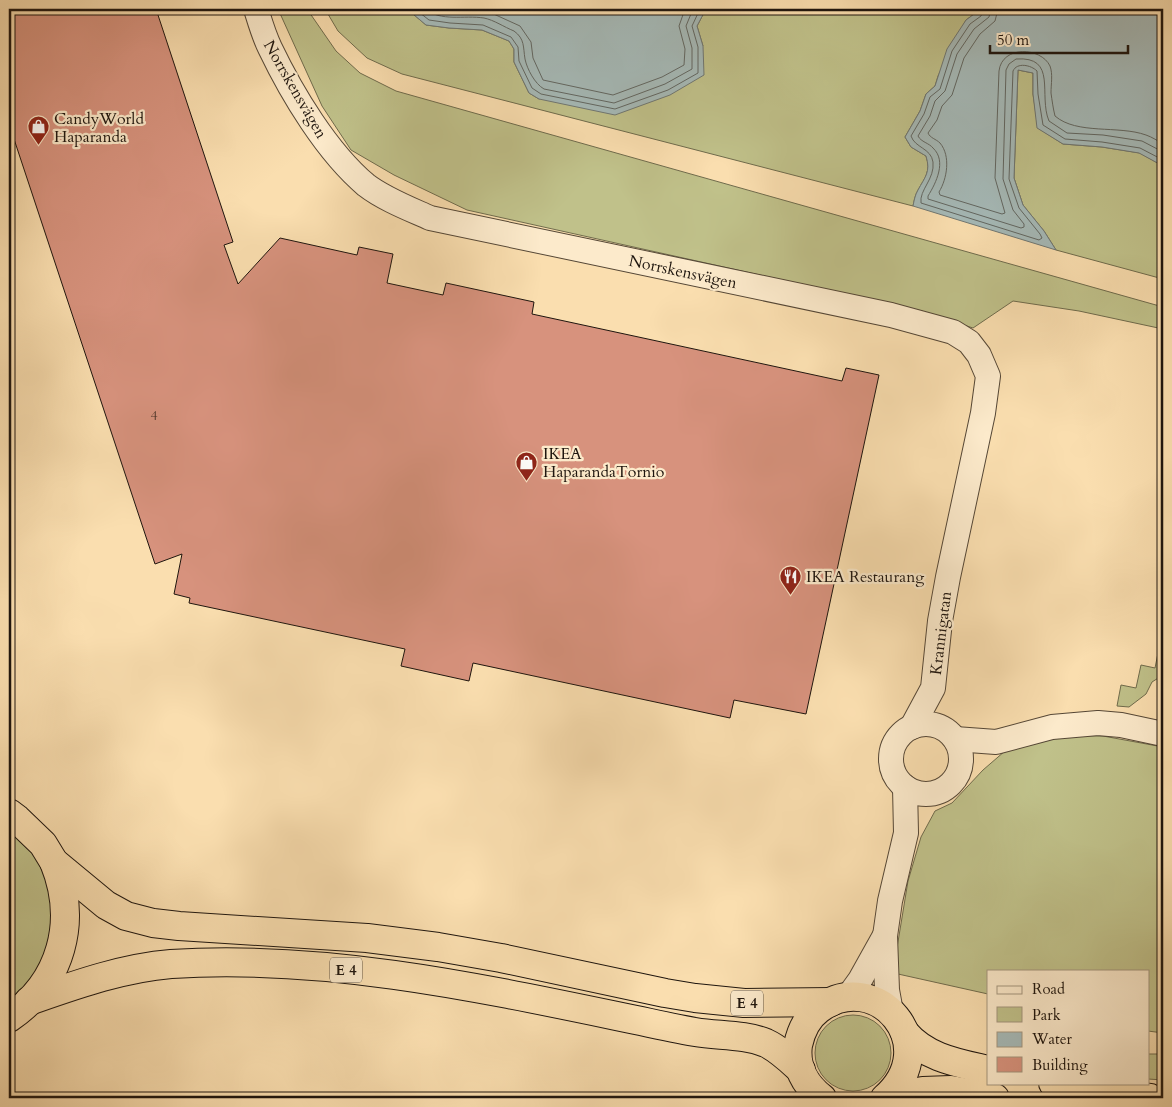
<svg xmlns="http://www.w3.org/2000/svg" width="1172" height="1107" font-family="Cardo,serif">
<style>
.green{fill:#c0c18a;stroke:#6f6b4c}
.water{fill:#a5b9b7;stroke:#6f7773}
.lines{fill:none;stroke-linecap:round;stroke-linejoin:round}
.shore{stroke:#626762;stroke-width:1}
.building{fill:#d7927d;stroke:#1e150e}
.minor-casing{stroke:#554736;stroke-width:26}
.highway-casing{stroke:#1e150e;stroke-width:30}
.minor{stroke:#fceacb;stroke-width:24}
.highway{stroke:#fadeaf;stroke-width:28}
.labels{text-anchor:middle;stroke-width:4.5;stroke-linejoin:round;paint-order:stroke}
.number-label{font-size:14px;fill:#4c342a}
.shield{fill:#fceacb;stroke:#615547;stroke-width:1}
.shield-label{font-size:15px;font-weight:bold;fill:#1e150e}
.street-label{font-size:16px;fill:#1e150e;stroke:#fceacb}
.poi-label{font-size:16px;fill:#1e150e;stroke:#fceacb;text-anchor:start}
</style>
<rect width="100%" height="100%" fill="#fadeaf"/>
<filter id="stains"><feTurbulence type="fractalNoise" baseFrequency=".004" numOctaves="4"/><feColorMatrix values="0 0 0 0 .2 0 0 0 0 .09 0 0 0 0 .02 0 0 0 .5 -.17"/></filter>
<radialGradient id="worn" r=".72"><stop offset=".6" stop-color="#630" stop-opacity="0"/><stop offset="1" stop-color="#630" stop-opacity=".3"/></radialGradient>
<!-- green -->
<g class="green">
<path d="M 278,9 L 307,9 L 336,51 L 360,73 L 396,91 L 1163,307 L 1163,329 L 1079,311 L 1013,301 L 973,328 L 922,311 L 467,210 L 394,175 L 351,150 L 322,106 Z"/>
<path d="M 325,9 L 407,9 L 426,25 L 449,28 L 482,30 L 509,41 L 514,49 L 514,62 L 529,93 L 539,99 L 703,46 L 697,26 L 706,9 L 981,9 L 966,20 L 938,76 L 935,86 L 926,94 L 920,111 L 905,137 L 911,147 L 926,156 C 931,172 925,177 918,190 C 915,195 914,201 913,206 L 402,74 L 367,58 L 338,31 Z"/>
<path d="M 1018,70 L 1033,73 L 1033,94 L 1038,128 L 1063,144 L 1102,147 L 1140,153 L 1163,166 L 1163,279 L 1056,250 L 1044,231 L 1023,205 L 1014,178 Z"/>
<path d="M 1163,628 L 1163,675 L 1152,682 L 1146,694 L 1129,707 L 1117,706 L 1121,685 L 1136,688 L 1141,665 L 1155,668 Z"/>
<path d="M 1057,735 L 1103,736 L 1163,747 L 1163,1033 L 1148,1031 L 1148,971 L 988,971 L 988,994 L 898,974 L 897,948 L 908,881 L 921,837 L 935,811 L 952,803 L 983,770 L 1005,751 Z"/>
<path d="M 9,828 C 21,840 33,851 41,866 C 62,911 51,970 9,999 Z"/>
<circle cx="853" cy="1053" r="38"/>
<path d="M 1148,1054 L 1163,1054 L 1163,1080 L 1148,1079 Z"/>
</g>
<!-- water -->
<g class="water">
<path d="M 407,9 L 706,9 L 697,26 L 703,46 L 704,75 L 670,95 L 615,115 L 539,99 L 529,93 L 514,62 L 514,49 L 509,41 L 482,30 L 449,28 L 426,25 Z"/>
<path d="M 981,9 L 1163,9 L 1163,166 L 1139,153 L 1102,147 L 1063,144 L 1037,128 L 1033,94 L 1033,73 L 1018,70 L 1014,178 L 1023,205 L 1044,231 L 1056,250 L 913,206 C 914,201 915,195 918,190 C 925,177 931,172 926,156 L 911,147 L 905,137 L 920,111 L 926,94 L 935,86 L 947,49 L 966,20 Z"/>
</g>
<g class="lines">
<!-- shore -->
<g class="shore">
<path d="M 415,9 L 429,20 L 450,23 L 483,25 L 511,37 L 518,47 L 519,61 L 532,88 L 541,94 L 615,109 L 668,90 L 698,73 L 698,47 L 692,26 L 700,9"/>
<path d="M 425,9 C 441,22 464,15 484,18 C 494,20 504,27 514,31 C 525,39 523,47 525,59 C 527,69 535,84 544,89 L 614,103 L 665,84 L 692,69 L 692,48 L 686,26 L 693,9"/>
<path d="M 446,9 L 487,11 L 520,26 L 531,42 L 533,58 L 543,80 L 613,95 L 662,77 L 684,65 L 685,49 L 679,26 L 685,9"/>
<path d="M 984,9 L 981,16 L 970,24 L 952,51 L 940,89 L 930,97 L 924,114 L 911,136 C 915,148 931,148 933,162 C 935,179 919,190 921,203 L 1039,240 L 1042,238 L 1040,234 L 1019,208 L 1009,179 L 1013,71 C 1017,62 1031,65 1037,71 L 1038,94 L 1043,125 L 1065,139 L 1102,142 L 1140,148 L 1163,160"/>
<path d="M 991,9 L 989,17 L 974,29 L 957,54 L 945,91 L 935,101 L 930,116 L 918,136 C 921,142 929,143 933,148 C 947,161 936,183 928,196 L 928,199 L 1021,228 L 1024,227 L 1024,224 L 1013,210 L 1003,179 L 1006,70 L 1009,64 L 1016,59 C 1058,56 1038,95 1049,121 L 1067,133 L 1103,135 L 1142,141 L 1163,152"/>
<path d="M 998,9 L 995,21 L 980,34 L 964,58 L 952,95 L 942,106 L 937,120 L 928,133 C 930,138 936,139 940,143 C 951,156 947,179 939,192 L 940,195 L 1002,214 L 1005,213 L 995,178 L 999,71 C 1002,45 1041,47 1050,66 C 1053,74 1051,84 1051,93 C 1052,100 1053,108 1055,116 C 1077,135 1118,125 1146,135 C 1152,137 1158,141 1163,144"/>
</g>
</g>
<!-- building -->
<path class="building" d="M 9,9 L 156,9 L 233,242 L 224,245 L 238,284 L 280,238 L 357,255 L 359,247 L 393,254 L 387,283 L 443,295 L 446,283 L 534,302 L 532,314 L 842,381 L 846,368 L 879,375 L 806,714 L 734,700 L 730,718 L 473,663 L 469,681 L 401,666 L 405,649 L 189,603 L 190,598 L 174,594 L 182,554 L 155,564 L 9,124 Z"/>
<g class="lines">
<defs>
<g id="minor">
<path d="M 256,9 C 260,22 264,36 270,48 C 292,94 327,152 366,185 C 384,199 410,209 430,218 L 891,315 L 953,332 L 969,342 L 979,355 L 988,376 L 983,413 L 948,577 L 940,621 L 933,688 L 912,727"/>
<circle cx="926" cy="759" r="35"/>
<path d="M 955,739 L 996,742 L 1052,727 L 1098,723 L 1121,725 L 1163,734"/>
<path d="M 847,998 L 860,980 L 884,937"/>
<path d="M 891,1012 L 887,990 L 885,936 L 890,901 L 906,833 L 905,787"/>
</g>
<g id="highway">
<path d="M 9,813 L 17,819 L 43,844 L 54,862 L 106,905 L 126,916 L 153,923 L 179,926 L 367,938 L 438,947 L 501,958 L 665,993 L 695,998 L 744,1003 L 831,1002"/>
<path d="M 29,1001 C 75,985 122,968 171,964 C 330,954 486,989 641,1021 C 659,1025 677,1029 695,1032 C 719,1036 744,1034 766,1043 C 779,1049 790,1060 801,1070"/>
<path d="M 9,1018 C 62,982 78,921 54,862"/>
<path d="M 905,1033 C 926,1058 958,1063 988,1070"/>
<path d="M 1053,1083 L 1106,1093 L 1150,1098"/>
<path d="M 822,1098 C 805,1085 795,1066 798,1045 C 801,1031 808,1017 819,1009 C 876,966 945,1045 885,1098"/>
<path d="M 886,1098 L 923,1091 L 951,1090 L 995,1098"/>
</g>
</defs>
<!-- minor casing -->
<use href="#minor" class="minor-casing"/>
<!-- highway casing -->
<use href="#highway" class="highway-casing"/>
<!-- minor -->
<use href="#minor" class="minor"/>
<!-- highway -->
<use href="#highway" class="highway"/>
</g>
<!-- icons -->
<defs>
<symbol id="shop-pin" viewBox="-11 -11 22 30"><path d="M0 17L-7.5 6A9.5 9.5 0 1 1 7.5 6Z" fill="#8f2418" stroke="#fceacb"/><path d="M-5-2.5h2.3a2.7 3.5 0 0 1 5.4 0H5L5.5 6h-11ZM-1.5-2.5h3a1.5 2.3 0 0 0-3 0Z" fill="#fff"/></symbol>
<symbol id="restaurant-pin" viewBox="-11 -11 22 30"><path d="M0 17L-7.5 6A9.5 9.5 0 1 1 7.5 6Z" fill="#8f2418" stroke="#fceacb"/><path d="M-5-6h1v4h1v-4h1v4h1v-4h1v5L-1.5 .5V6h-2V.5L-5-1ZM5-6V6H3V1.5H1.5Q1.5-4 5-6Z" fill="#fff"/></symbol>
</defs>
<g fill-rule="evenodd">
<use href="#shop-pin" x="26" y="114" width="25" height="34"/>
<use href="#shop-pin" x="514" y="450" width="25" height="34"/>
<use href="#restaurant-pin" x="778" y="564" width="25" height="34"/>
</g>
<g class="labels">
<!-- number labels -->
<g class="number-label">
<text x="154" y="420">4</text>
</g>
<!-- shield labels -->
<g class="shield">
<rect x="330" y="957.5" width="32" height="25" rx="4"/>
<rect x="731" y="990.5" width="32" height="25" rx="4"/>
</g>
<g class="shield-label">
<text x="346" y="975">E 4</text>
<text x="747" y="1008">E 4</text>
</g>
<!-- street labels -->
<g class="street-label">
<text transform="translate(296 89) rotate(60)" y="6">Norrskensvägen</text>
<text transform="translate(683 271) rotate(12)" y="6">Norrskensvägen</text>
<text transform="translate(940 633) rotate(-83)" y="6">Krannigatan</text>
</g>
<!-- poi labels -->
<g class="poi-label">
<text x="54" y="124">CandyWorld<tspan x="54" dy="18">Haparanda</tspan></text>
<text x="543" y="459">IKEA<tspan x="543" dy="18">HaparandaTornio</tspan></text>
<text x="806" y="582">IKEA Restaurang</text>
</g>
</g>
<!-- margin -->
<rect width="1172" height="1107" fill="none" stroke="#fadeaf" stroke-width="30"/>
<rect x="10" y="10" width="1152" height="1087" fill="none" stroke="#1e150e" stroke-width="2.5"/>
<rect x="15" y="15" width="1142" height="1077" fill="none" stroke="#1e150e"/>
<!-- legend -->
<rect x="987" y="970" width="162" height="115" fill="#fceacb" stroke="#a3957f"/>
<rect x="997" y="986" width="25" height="8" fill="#fceacb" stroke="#a3957f"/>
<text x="1032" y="994" font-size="15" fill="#1e150e">Road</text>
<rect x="997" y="1007" width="25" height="15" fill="#c0c18a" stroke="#a3957f"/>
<text x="1032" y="1020" font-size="15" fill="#1e150e">Park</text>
<rect x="997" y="1032" width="25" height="15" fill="#a5b9b7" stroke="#a3957f"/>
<text x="1032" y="1044" font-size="15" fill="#1e150e">Water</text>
<rect x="997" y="1057" width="25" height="15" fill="#d7927d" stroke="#a3957f"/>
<text x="1032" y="1070" font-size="15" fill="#1e150e">Building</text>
<!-- scale -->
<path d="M990 45v8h138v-8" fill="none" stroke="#1e150e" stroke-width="2.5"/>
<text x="997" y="45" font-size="15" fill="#1e150e" stroke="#fceacb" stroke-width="4" paint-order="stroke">50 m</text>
<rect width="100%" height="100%" filter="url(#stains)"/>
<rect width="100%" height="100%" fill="url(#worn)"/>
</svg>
